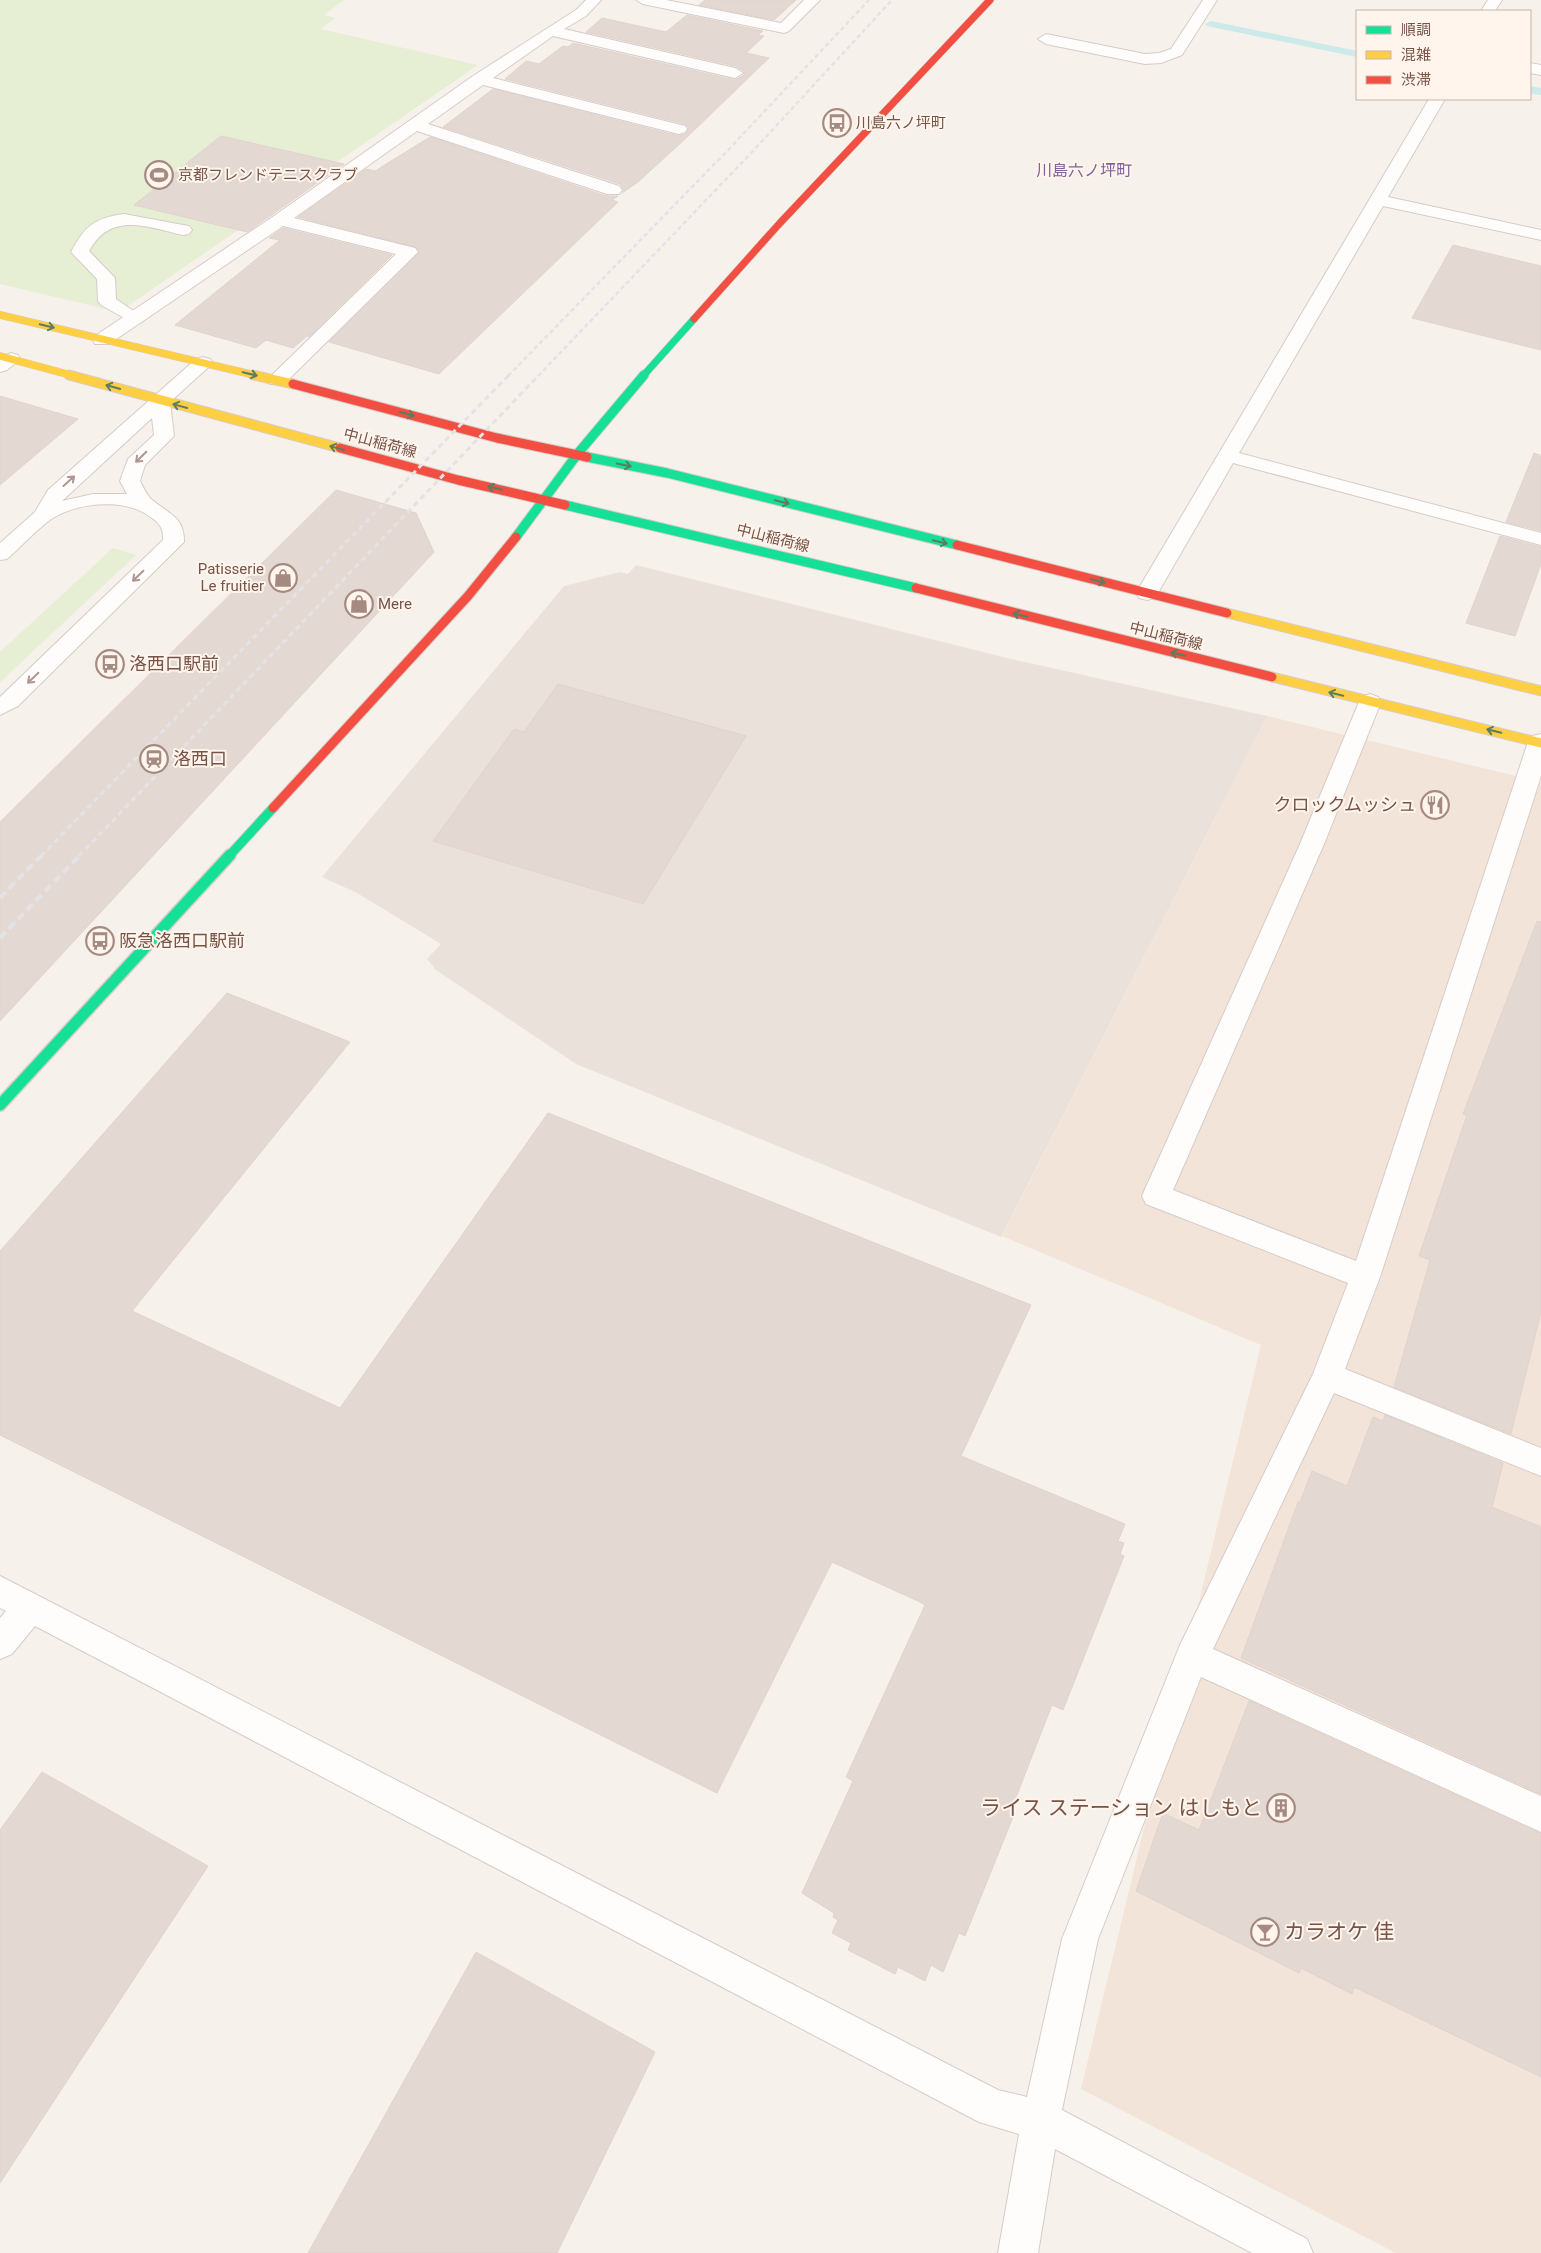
<svg xmlns="http://www.w3.org/2000/svg" width="1541" height="2253" font-family="Roboto,'Noto Sans JP',sans-serif">
<style>
.residential{fill:#f3e4d9}
.industrial{fill:#ebe1db}
.green{fill:#e6eed4}
.lines{fill:none;stroke-linecap:round;stroke-linejoin:round}
.stream{fill:#cbeae9;fill-rule:evenodd}
.building{fill:#e4d8d2;stroke:#e1d3cc}
.lane-casing{stroke:#d6ccc7;stroke-width:2}
.street-casing{stroke:#d6ccc7;stroke-width:2}
.fast-far2-casing{stroke:#d7ccc7;stroke-width:8}
.fast-far1-casing{stroke:#d7ccc7;stroke-width:11}
.fast-casing{stroke:#d7ccc7;stroke-width:14}
.slow-far1-casing{stroke:#d7ccc7;stroke-width:8}
.slow-casing{stroke:#d7ccc7;stroke-width:11}
.jam-far1-casing{stroke:#d7ccc7;stroke-width:8}
.jam-casing{stroke:#d7ccc7;stroke-width:11}
.lane{fill:#fefdfc;fill-rule:evenodd}
.street{fill:#fefdfc;fill-rule:evenodd}
.fast-far2{stroke:#16e098;stroke-width:7}
.fast-far1{stroke:#16e098;stroke-width:9}
.fast{stroke:#16e098;stroke-width:11}
.slow-far1{stroke:#ffcf43;stroke-width:7}
.slow{stroke:#ffcf43;stroke-width:9}
.jam-far1{stroke:#f24e42;stroke-width:7}
.jam{stroke:#f24e42;stroke-width:9}
.rail-far2{stroke:#e4e2e5;stroke-width:2.5;stroke-dasharray:4.5 3;stroke-linecap:butt}
.rail-far1{stroke:#e4e2e5;stroke-width:3;stroke-dasharray:5.5 4;stroke-linecap:butt}
.rail{stroke:#e4e2e5;stroke-width:4;stroke-dasharray:8 5;stroke-linecap:butt}
.oneway{stroke:#5b7d60}
.oneway2{stroke:#ae9790}
.labels{text-anchor:middle;stroke-width:4;stroke-linejoin:round;paint-order:stroke}
.far-poi-label{font-size:15px;fill:#785348;stroke:#fff5ec;text-anchor:start}
.far-street-label{font-size:15px;fill:#785348;stroke:#fff5ec}
.far-neighbourhood-label{font-size:16px;fill:#81639c;stroke:#fff5ec}
.poi-label{font-size:18px;fill:#785348;stroke:#fff5ec;text-anchor:start}
.near-poi-label{font-size:21px;fill:#785348;stroke:#fff5ec;text-anchor:end}
</style>
<rect width="100%" height="100%" fill="#f7f1eb"/>
<!-- residential -->
<path class="residential" d="M 1267,716 L 1541,782 L 1541,2253 L 1396,2253 L 1081,2089 L 1261,1345 L 1002,1236 Z"/>
<!-- industrial -->
<path class="industrial" d="M 636,565 L 1011,659 L 1267,716 L 1001,1237 L 576,1064 L 436,970 L 427,959 L 441,944 L 357,893 L 322,877 L 564,586 L 620,572 L 628,574 Z"/>
<!-- green -->
<g class="green">
<path d="M 0,0 L 344,0 L 324,15 L 335,18 L 321,29 L 478,65 L 119,312 L 0,284 Z"/>
<path d="M 113,548 L 136,555 L 0,682 L 0,652 Z"/>
</g>
<g class="lines">
<!-- stream -->
<g class="stream">
<path d="M 1211,21 L 1357,51 L 1357,57 L 1207,26 L 1205,24 Z"/>
<path d="M 1530,86 L 1541,88 L 1541,95 L 1530,93 Z"/>
</g>
</g>
<!-- building -->
<g class="building">
<path d="M 705,0 L 796,0 L 774,20 L 699,5 Z"/>
<path d="M 687,15 L 763,31 L 758,35 L 764,36 L 746,53 L 769,58 L 685,139 L 638,182 L 622,193 L 624,190 L 620,184 L 443,127 L 493,89 L 679,136 L 686,134 L 689,128 L 685,124 L 505,79 L 526,61 L 539,64 L 563,46 L 568,47 L 573,43 L 735,80 L 744,75 L 744,71 L 735,66 L 586,32 L 602,18 L 666,32 Z"/>
<path d="M 221,136 L 344,164 L 247,232 L 134,205 Z"/>
<path d="M 430,137 L 606,196 L 618,196 L 612,200 L 618,202 L 439,374 L 329,342 L 419,253 L 416,247 L 298,217 L 366,169 L 375,171 Z"/>
<path d="M 283,228 L 392,255 L 309,337 L 307,336 L 293,348 L 266,340 L 256,348 L 175,325 L 280,240 L 269,238 Z"/>
<path d="M 1453,245 L 1541,266 L 1541,350 L 1412,318 Z"/>
<path d="M 0,396 L 78,419 L 0,485 Z"/>
<path d="M 1534,453 L 1541,456 L 1541,531 L 1506,522 Z"/>
<path d="M 336,490 L 416,513 L 434,552 L 0,1021 L 0,822 Z"/>
<path d="M 1500,536 L 1541,547 L 1541,564 L 1515,636 L 1466,623 Z"/>
<path d="M 558,684 L 746,736 L 643,904 L 433,841 L 514,729 L 524,732 Z"/>
<path d="M 1537,921 L 1541,922 L 1541,1312 L 1511,1434 L 1394,1387 L 1430,1260 L 1419,1256 L 1467,1115 L 1463,1114 Z"/>
<path d="M 227,993 L 350,1042 L 132,1311 L 340,1408 L 548,1113 L 1031,1305 L 961,1456 L 1125,1524 L 1118,1541 L 1124,1543 L 1120,1554 L 1124,1556 L 1063,1710 L 1052,1705 L 1011,1810 L 1015,1812 L 965,1936 L 959,1933 L 943,1972 L 931,1965 L 925,1981 L 898,1967 L 895,1974 L 848,1950 L 851,1943 L 832,1933 L 838,1920 L 833,1917 L 834,1913 L 802,1893 L 853,1781 L 846,1777 L 925,1605 L 920,1602 L 832,1562 L 717,1793 L 0,1435 L 0,1251 Z"/>
<path d="M 1385,1415 L 1503,1463 L 1492,1507 L 1541,1527 L 1541,1794 L 1241,1658 L 1298,1502 L 1300,1502 L 1312,1471 L 1347,1486 L 1373,1417 L 1383,1421 Z"/>
<path d="M 1249,1701 L 1541,1834 L 1541,2077 L 1354,1987 L 1352,1994 L 1301,1968 L 1299,1973 L 1136,1891 L 1163,1813 L 1199,1830 Z"/>
<path d="M 42,1772 L 208,1866 L 0,2183 L 0,1830 Z"/>
<path d="M 476,1952 L 655,2052 L 557,2253 L 308,2253 Z"/>
</g>
<g class="lines">
<defs>
<g id="lane">
<path d="M 1203,0 L 1217,0 L 1182,55 L 1161,63 L 1145,64 L 1046,44 L 1038,39 L 1046,34 L 1145,54 L 1159,53 L 1171,49 Z"/>
<path d="M 1488,0 L 1502,0 L 1495,11 L 1481,11 Z"/>
<path d="M 1530,63 L 1541,65 L 1541,75 L 1530,73 Z"/>
<path d="M 1429,99 L 1445,99 L 1388,197 L 1541,230 L 1541,240 L 1383,206 L 1239,453 L 1541,533 L 1541,545 L 1233,463 L 1155,598 L 1147,600 L 1139,598 L 1136,593 Z"/>
<path d="M 124,214 L 183,225 L 189,226 L 192,230 L 189,234 L 183,235 C 147,227 111,211 89,251 L 115,278 L 116,299 L 144,318 L 142,322 L 135,324 L 101,305 L 98,301 L 97,279 L 71,252 C 85,226 94,218 124,214 Z"/>
</g>
<g id="street">
<path d="M 586,0 L 601,0 L 586,16 L 564,29 L 735,68 L 743,73 L 735,78 L 553,36 L 493,78 L 685,126 L 687,129 L 685,132 L 679,134 L 483,85 L 428,124 L 619,186 L 622,190 L 619,194 L 607,194 L 417,131 L 294,218 L 415,248 L 418,252 L 284,384 L 270,384 L 267,380 L 396,254 L 283,226 L 109,344 L 95,344 L 93,340 L 95,336 L 274,216 L 473,76 L 576,10 Z"/>
<path d="M 636,0 L 666,0 L 781,23 L 804,0 L 820,0 L 789,31 L 784,33 L 643,4 Z"/>
<path d="M 11,353 L 18,355 L 20,359 L 7,370 L 0,372 L 0,358 Z"/>
<path d="M 203,357 L 210,359 L 213,363 L 170,402 L 174,436 L 145,465 L 140,481 C 143,487 146,493 150,498 C 166,513 185,516 184,542 L 18,706 L 0,715 L 0,697 L 163,540 C 164,526 157,521 146,514 C 121,498 74,503 50,520 C 35,531 22,546 7,559 L 0,560 L 0,543 L 35,512 L 48,490 L 196,359 ZM 152,418 L 154,435 L 128,459 L 120,481 L 127,494 L 93,494 L 62,501 Z"/>
<path d="M 1370,694 L 1378,697 L 1381,702 L 1324,844 L 1173,1190 L 1356,1261 L 1528,742 L 1532,736 L 1541,734 L 1541,776 L 1380,1277 L 1345,1369 L 1541,1448 L 1541,1476 L 1334,1393 L 1213,1649 L 1541,1796 L 1541,1832 L 1201,1677 L 1098,1939 L 1062,2110 L 1307,2239 L 1313,2253 L 1252,2253 L 1055,2149 L 1038,2253 L 998,2253 L 1019,2134 L 979,2122 L 35,1626 L 12,1654 L 0,1659 L 0,1618 L 6,1611 L 0,1608 L 0,1576 L 998,2090 L 1027,2097 L 1062,1939 L 1180,1645 L 1313,1374 L 1348,1283 L 1146,1204 L 1142,1196 L 1300,844 L 1359,702 L 1362,697 Z"/>
</g>
<path id="fast-far2" d="M 643,376 L 694,319"/>
<g id="fast-far1">
<path d="M 587,457 L 667,473 L 957,545"/>
<path d="M 565,505 L 916,588"/>
<path d="M 516,537 L 579,452 L 644,375"/>
<path d="M 229,856 L 273,808"/>
</g>
<path id="fast" d="M 0,1105 L 230,855"/>
<g id="slow-far1">
<path d="M 0,315 L 259,376"/>
<path d="M 0,356 L 74,376"/>
</g>
<g id="slow">
<path d="M 69,375 L 340,448"/>
<path d="M 253,375 L 293,384"/>
<path d="M 1227,613 L 1541,691"/>
<path d="M 1272,677 L 1541,743"/>
</g>
<path id="jam-far1" d="M 694,319 L 780,223 L 990,0"/>
<g id="jam">
<path d="M 293,384 L 497,438 L 587,457"/>
<path d="M 340,448 L 458,480 L 565,505"/>
<path d="M 957,545 L 1227,613"/>
<path d="M 916,588 L 1272,677"/>
<path d="M 273,808 L 468,596 L 516,537"/>
</g>
</defs>
<!-- lane casing -->
<use href="#lane" class="lane-casing"/>
<!-- street casing -->
<use href="#street" class="street-casing"/>
<!-- fast-far2 casing -->
<use href="#fast-far2" class="fast-far2-casing"/>
<!-- fast-far1 casing -->
<use href="#fast-far1" class="fast-far1-casing"/>
<!-- fast casing -->
<use href="#fast" class="fast-casing"/>
<!-- slow-far1 casing -->
<use href="#slow-far1" class="slow-far1-casing"/>
<!-- slow casing -->
<use href="#slow" class="slow-casing"/>
<!-- jam-far1 casing -->
<use href="#jam-far1" class="jam-far1-casing"/>
<!-- jam casing -->
<use href="#jam" class="jam-casing"/>
<!-- lane -->
<use href="#lane" class="lane"/>
<!-- street -->
<use href="#street" class="street"/>
<!-- fast-far2 -->
<use href="#fast-far2" class="fast-far2"/>
<!-- fast-far1 -->
<use href="#fast-far1" class="fast-far1"/>
<!-- fast -->
<use href="#fast" class="fast"/>
<!-- slow-far1 -->
<use href="#slow-far1" class="slow-far1"/>
<!-- slow -->
<use href="#slow" class="slow"/>
<!-- jam-far1 -->
<use href="#jam-far1" class="jam-far1"/>
<!-- jam -->
<use href="#jam" class="jam"/>
<!-- rail-far2 -->
<g class="rail-far2">
<path d="M 508,376 L 730,148 L 869,0"/>
<path d="M 538,376 L 753,151 L 892,0"/>
</g>
<!-- rail-far1 -->
<g class="rail-far1">
<path d="M 41,856 L 509,375"/>
<path d="M 79,856 L 539,375"/>
</g>
<!-- rail -->
<g class="rail">
<path d="M 0,898 L 42,855"/>
<path d="M 0,938 L 80,855"/>
</g>
</g>
<!-- one-way arrows -->
<defs><path id="oneway-shaft" d="M-6 0H5M1.5-3L5.5 0L1.5 3" fill="none" stroke-width="1.6" stroke-linecap="round" stroke-linejoin="round" transform="scale(1.25)"/></defs>
<g class="oneway">
<use href="#oneway-shaft" transform="translate(47 326) rotate(14)"/>
<use href="#oneway-shaft" transform="translate(250 374) rotate(13)"/>
<use href="#oneway-shaft" transform="translate(113 387) rotate(-164)"/>
<use href="#oneway-shaft" transform="translate(180 406) rotate(-165)"/>
<use href="#oneway-shaft" transform="translate(407 414) rotate(15)"/>
<use href="#oneway-shaft" transform="translate(337 448) rotate(-165)"/>
<use href="#oneway-shaft" transform="translate(624 465) rotate(12)"/>
<use href="#oneway-shaft" transform="translate(495 488) rotate(-167)"/>
<use href="#oneway-shaft" transform="translate(782 502) rotate(14)"/>
<use href="#oneway-shaft" transform="translate(940 542) rotate(14)"/>
<use href="#oneway-shaft" transform="translate(1098 581) rotate(14)"/>
<use href="#oneway-shaft" transform="translate(1020 615) rotate(-166)"/>
<use href="#oneway-shaft" transform="translate(1178 654) rotate(-166)"/>
<use href="#oneway-shaft" transform="translate(1336 694) rotate(-166)"/>
<use href="#oneway-shaft" transform="translate(1494 731) rotate(-167)"/>
</g>
<g class="oneway2">
<use href="#oneway-shaft" transform="translate(141 457) rotate(135)"/>
<use href="#oneway-shaft" transform="translate(69 481) rotate(-42)"/>
<use href="#oneway-shaft" transform="translate(138 576) rotate(136)"/>
<use href="#oneway-shaft" transform="translate(33 678) rotate(136)"/>
</g>
<!-- icons -->
<defs>
<symbol id="bus-ring" viewBox="-11 -11 22 22"><circle r="9.5" fill="#fff5ec" stroke="#a48a81" stroke-width="1.5"/><path d="M-5-6H5V4H4V6H2V4H-2V6H-4V4H-5ZM-3.5-4V0h7V-4ZM-3.5 1.2v1.5H-2V1.2ZM2 1.2v1.5H3.5V1.2Z" fill="#a48a81"/></symbol>
<symbol id="stadium-ring" viewBox="-11 -11 22 22"><circle r="9.5" fill="#fff5ec" stroke="#a48a81" stroke-width="1.5"/><path d="M0-5a6.5 5 0 1 0 0 10a6.5 5 0 1 0 0-10ZM-3.5-1.8h7v3.6h-7Z" fill="#a48a81"/></symbol>
<symbol id="shop-ring" viewBox="-11 -11 22 22"><circle r="9.5" fill="#fff5ec" stroke="#a48a81" stroke-width="1.5"/><path d="M-5-2.5h2.3a2.7 3.5 0 0 1 5.4 0H5L5.5 6h-11ZM-1.5-2.5h3a1.5 2.3 0 0 0-3 0Z" fill="#a48a81"/></symbol>
<symbol id="station-ring" viewBox="-11 -11 22 22"><circle r="9.5" fill="#fff5ec" stroke="#a48a81" stroke-width="1.5"/><path d="M-3-6H3Q5-6 5-4V2Q5 4 3 4L4.5 6H3L1.5 4h-3L-3 6H-4.5L-3 4Q-5 4-5 2V-4Q-5-6-3-6ZM-3.5-4v3h7v-3ZM-3.5 1v1.5H-2V1ZM2 1v1.5H3.5V1Z" fill="#a48a81"/></symbol>
<symbol id="restaurant-ring" viewBox="-11 -11 22 22"><circle r="9.5" fill="#fff5ec" stroke="#a48a81" stroke-width="1.5"/><path d="M-5-6h1v4h1v-4h1v4h1v-4h1v5L-1.5 .5V6h-2V.5L-5-1ZM5-6V6H3V1.5H1.5Q1.5-4 5-6Z" fill="#a48a81"/></symbol>
<symbol id="building-ring" viewBox="-11 -11 22 22"><circle r="9.5" fill="#fff5ec" stroke="#a48a81" stroke-width="1.5"/><path d="M-4-6H4V6H1V3H-1V6H-4ZM-2.5-4.3h1.7v1.8h-1.7ZM.8-4.3h1.7v1.8H.8ZM-2.5-1h1.7V.8h-1.7ZM.8-1h1.7V.8H.8Z" fill="#a48a81"/></symbol>
<symbol id="bar-ring" viewBox="-11 -11 22 22"><circle r="9.5" fill="#fff5ec" stroke="#a48a81" stroke-width="1.5"/><path d="M-6-5H6L.8 .8V4.5H3.5V6h-7V4.5H-.8V.8Z" fill="#a48a81"/></symbol>
</defs>
<g fill-rule="evenodd">
<use href="#bus-ring" x="821" y="107" width="32" height="32"/>
<use href="#stadium-ring" x="143" y="159" width="32" height="32"/>
<use href="#shop-ring" x="267" y="562" width="32" height="32"/>
<use href="#shop-ring" x="343" y="588" width="32" height="32"/>
<use href="#bus-ring" x="94" y="648" width="32" height="32"/>
<use href="#station-ring" x="138" y="743" width="32" height="32"/>
<use href="#restaurant-ring" x="1419" y="789" width="32" height="32"/>
<use href="#bus-ring" x="84" y="925" width="32" height="32"/>
<use href="#building-ring" x="1265" y="1792" width="32" height="32"/>
<use href="#bar-ring" x="1249" y="1916" width="32" height="32"/>
</g>
<g class="labels">
<!-- far-poi labels -->
<g class="far-poi-label">
<text x="856" y="128">川島六ノ坪町</text>
<text x="178" y="180">京都フレンドテニスクラブ</text>
<text x="264" y="574" text-anchor="end">Patisserie<tspan x="264" dy="17">Le fruitier</tspan></text>
<text x="378" y="609">Mere</text>
</g>
<!-- far-street labels -->
<g class="far-street-label">
<text transform="translate(380 443) rotate(15)" y="5">中山稲荷線</text>
<text transform="translate(773 538) rotate(14)" y="5">中山稲荷線</text>
<text transform="translate(1166 636) rotate(14)" y="5">中山稲荷線</text>
</g>
<!-- far-neighbourhood labels -->
<g class="far-neighbourhood-label">
<text x="1084" y="176">川島六ノ坪町</text>
</g>
<!-- poi labels -->
<g class="poi-label">
<text x="129" y="670">洛西口駅前</text>
<text x="173" y="765">洛西口</text>
<text x="1416" y="811" text-anchor="end">クロックムッシュ</text>
<text x="119" y="947">阪急洛西口駅前</text>
</g>
<!-- near-poi labels -->
<g class="near-poi-label">
<text x="1262" y="1815">ライス ステーション はしもと</text>
<text x="1284" y="1939" text-anchor="start">カラオケ 佳</text>
</g>
</g>
<!-- legend -->
<rect x="1356" y="10" width="175" height="90" fill="#fff5ec" stroke="#c9b4aa"/>
<rect x="1366" y="26" width="25" height="8" fill="#16e098" stroke="#c9b4aa"/>
<text x="1401" y="35" font-size="15" fill="#785348">順調</text>
<rect x="1366" y="51" width="25" height="8" fill="#ffcf43" stroke="#c9b4aa"/>
<text x="1401" y="60" font-size="15" fill="#785348">混雑</text>
<rect x="1366" y="76" width="25" height="8" fill="#f24e42" stroke="#c9b4aa"/>
<text x="1401" y="85" font-size="15" fill="#785348">渋滞</text>
</svg>
